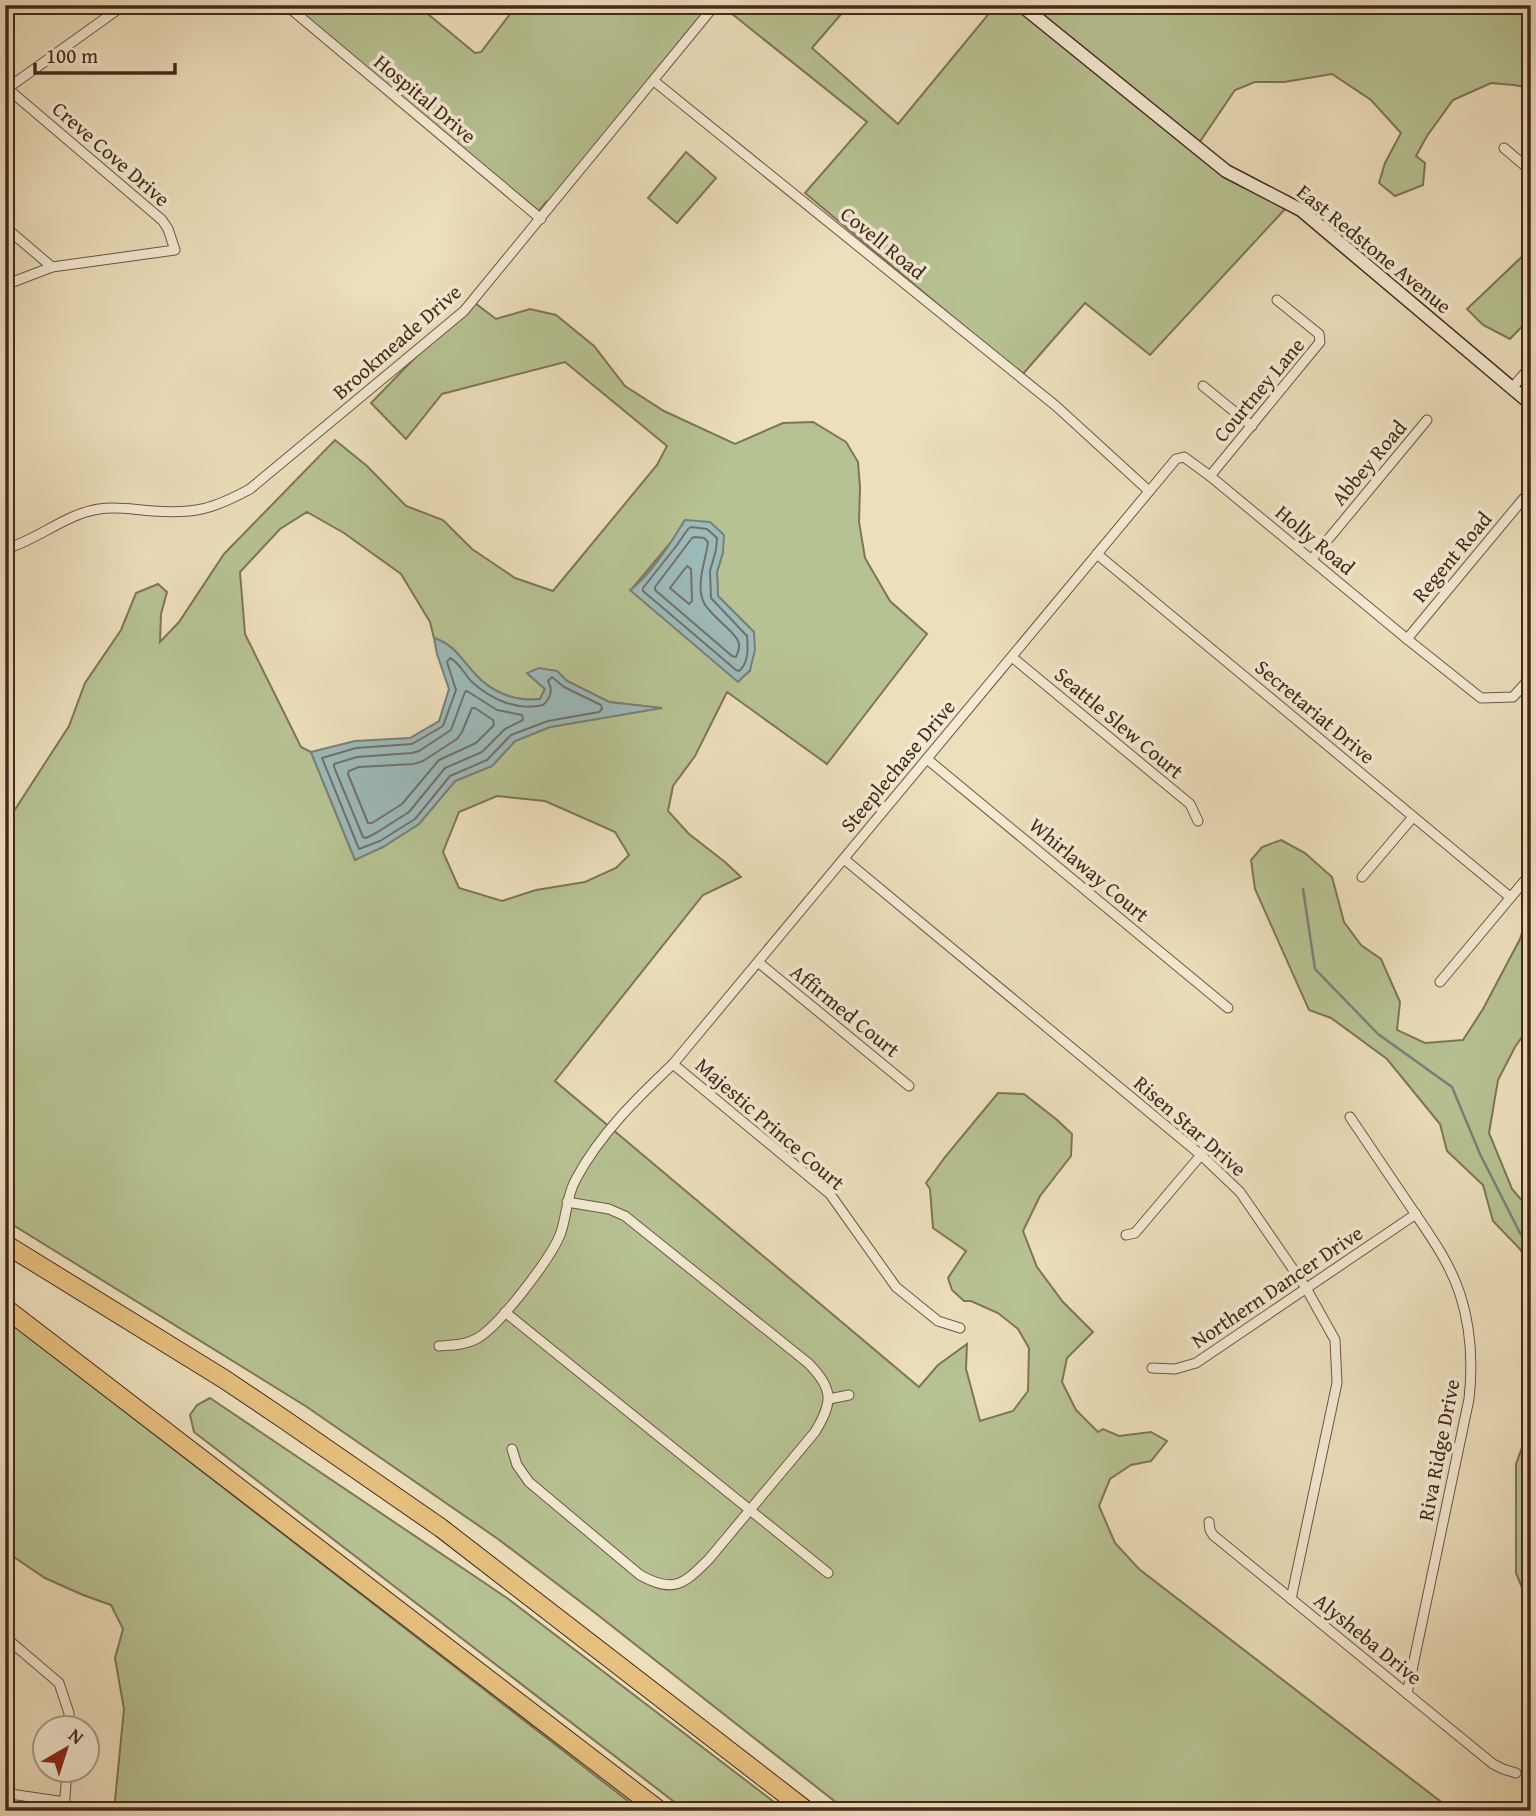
<svg xmlns="http://www.w3.org/2000/svg" width="1536" height="1816" font-family="'Gentium Book Plus',serif">
<style>
.green{fill:#b7c292;stroke:#7e7556;stroke-width:2;fill-rule:evenodd}
.water{fill:#9dbaba;stroke:#7a807a;stroke-width:2}
.lines{fill:none;stroke-linecap:round;stroke-linejoin:round}
.shore{stroke:#72716a;stroke-width:2}
.stream{stroke:#7a807a;stroke-width:2.5}
.street-casing{stroke:#705643;stroke-width:11}
.secondary-casing{stroke:#46281b;stroke-width:15}
.highway-casing{stroke:#46281b;stroke-width:20}
.street{stroke:#f3ead3;stroke-width:9}
.secondary{stroke:#f3ead3;stroke-width:12}
.highway{stroke:#e6c07e;stroke-width:18}
.labels{text-anchor:middle;stroke-width:7;stroke-linejoin:round;paint-order:stroke}
.street-label{font-size:21px;fill:#46281b;stroke:#f3ead3}
</style>
<rect width="100%" height="100%" fill="#eddfbc"/>
<filter id="stains"><feTurbulence type="fractalNoise" baseFrequency=".00286" numOctaves="4"/><feColorMatrix values="0 0 0 0 .2 0 0 0 0 .09 0 0 0 0 .02 0 0 0 .5 -.17"/></filter>
<radialGradient id="worn" r=".72"><stop offset=".6" stop-color="#630" stop-opacity="0"/><stop offset="1" stop-color="#630" stop-opacity=".3"/></radialGradient>
<!-- green -->
<g class="green">
<path d="M 313,5 L 417,5 L 475,53 L 481,52 L 517,5 L 713,5 L 550,200 L 546,202 L 539,211 L 302,18 Z"/>
<path d="M 721,5 L 849,5 L 812,48 L 898,124 L 996,5 L 1012,5 L 1223,176 L 1286,208 L 1150,355 L 1085,303 L 1022,375 L 805,193 L 867,122 Z"/>
<path d="M 1029,5 L 1531,5 L 1531,88 L 1514,85 L 1491,83 L 1453,100 L 1427,136 L 1416,156 L 1425,163 L 1423,185 L 1395,196 L 1379,183 L 1385,163 L 1401,133 L 1371,100 L 1332,74 L 1284,82 L 1255,82 L 1235,90 L 1199,143 Z"/>
<path d="M 686,152 L 716,178 L 677,223 L 648,198 Z"/>
<path d="M 1531,248 L 1531,317 L 1510,339 L 1483,325 L 1467,309 Z"/>
<path d="M 471,300 L 496,319 L 530,309 L 556,315 L 594,346 L 625,386 L 664,411 L 735,444 L 783,423 L 813,422 L 846,442 L 858,462 L 860,487 L 859,522 L 865,558 L 890,601 L 927,634 L 827,764 L 727,692 L 695,756 L 673,786 L 668,811 L 689,834 L 725,862 L 741,877 L 703,895 L 555,1081 L 919,1387 L 938,1365 L 967,1344 L 966,1369 L 980,1421 L 1013,1411 L 1028,1391 L 1029,1348 L 1018,1329 L 998,1313 L 971,1301 L 964,1301 L 952,1290 L 948,1278 L 966,1251 L 933,1228 L 930,1189 L 926,1183 L 945,1157 L 998,1093 L 1024,1094 L 1056,1119 L 1072,1134 L 1071,1156 L 1040,1196 L 1023,1231 L 1037,1267 L 1063,1302 L 1093,1332 L 1067,1358 L 1062,1382 L 1076,1410 L 1098,1432 L 1103,1429 L 1119,1436 L 1151,1432 L 1167,1441 L 1151,1461 L 1131,1465 L 1110,1479 L 1099,1506 L 1115,1543 L 1139,1569 L 1453,1811 L 847,1811 L 594,1612 L 498,1539 L 307,1407 L 5,1220 L 5,825 L 69,726 L 85,683 L 121,630 L 136,593 L 158,584 L 167,592 L 161,614 L 160,642 L 179,622 L 224,554 L 335,440 L 367,466 L 406,506 L 443,520 L 472,549 L 515,578 L 553,591 L 657,465 L 667,446 L 565,362 L 442,394 L 406,439 L 371,403 ZM 307,512 L 344,533 L 401,574 L 430,622 L 434,638 C 455,645 460,658 475,674 C 492,693 516,702 540,699 L 545,689 L 528,674 L 557,671 L 567,681 L 609,702 L 659,708 L 550,727 L 515,741 L 492,766 L 455,781 L 419,824 L 355,860 L 311,752 L 301,747 L 245,634 L 240,572 L 280,529 ZM 685,520 L 723,552 L 717,572 L 718,596 L 754,632 L 750,671 L 738,681 L 631,590 L 672,541 ZM 497,796 L 545,801 L 604,827 L 615,832 L 629,855 L 616,868 L 585,882 L 536,890 L 502,901 L 459,888 L 443,852 L 459,812 Z"/>
<path d="M 1281,840 L 1305,853 L 1332,877 L 1344,922 L 1361,945 L 1381,959 L 1400,1002 L 1397,1030 L 1425,1043 L 1463,1040 L 1483,1009 L 1520,939 L 1531,905 L 1531,1024 L 1515,1047 L 1498,1080 L 1489,1133 L 1512,1189 L 1531,1211 L 1531,1268 L 1520,1249 L 1493,1221 L 1483,1185 L 1447,1151 L 1440,1124 L 1387,1059 L 1331,1018 L 1309,1010 L 1255,889 L 1251,860 L 1262,847 Z"/>
<path d="M 5,1321 L 17,1328 L 641,1811 L 114,1811 L 124,1709 L 115,1658 L 123,1629 L 111,1605 L 83,1595 L 45,1578 L 5,1551 Z"/>
<path d="M 210,1398 L 507,1598 L 786,1811 L 686,1811 L 194,1432 L 190,1415 L 197,1405 Z"/>
<path d="M 1527,1434 L 1531,1436 L 1531,1610 L 1516,1573 L 1516,1464 Z"/>
</g>
<!-- water -->
<g class="water">
<path d="M 685,520 L 710,522 L 724,535 L 723,552 L 717,572 L 718,596 L 754,632 L 755,650 L 750,670 L 738,682 L 630,590 C 650,576 672,541 685,520 Z"/>
<path d="M 434,638 C 455,645 461,659 475,674 C 492,693 516,702 540,699 L 545,689 L 527,673 L 539,668 L 557,671 L 567,681 L 609,702 L 662,708 L 550,727 L 515,741 L 492,766 L 455,781 L 419,824 L 383,847 L 355,860 L 311,752 L 355,741 L 410,738 L 439,721 L 449,689 L 437,654 Z"/>
</g>
<g class="lines">
<!-- shore -->
<g class="shore">
<path d="M 691,527 L 707,529 L 717,538 L 716,550 L 710,571 L 711,598 L 747,636 C 748,647 749,663 739,671 L 736,670 L 643,591 L 643,588 L 677,545 L 688,529 Z"/>
<path d="M 695,537 L 704,538 L 708,542 C 706,560 695,585 704,603 C 710,615 735,632 738,641 C 741,646 738,652 736,657 L 732,656 L 655,590 L 655,587 L 692,538 Z"/>
<path d="M 687,566 L 691,569 L 692,601 L 689,604 L 670,588 Z"/>
<path d="M 450,658 C 460,663 464,674 472,682 C 492,700 517,711 543,705 C 551,698 553,690 548,681 L 552,677 L 564,687 L 601,705 L 602,709 L 599,712 L 548,721 L 511,735 L 487,760 L 450,776 L 415,819 L 380,841 L 359,849 L 322,758 L 356,748 L 412,744 L 443,726 L 456,690 L 447,662 Z"/>
<path d="M 467,691 L 497,710 L 522,715 L 523,720 L 505,729 L 482,752 L 445,768 L 409,812 L 376,833 L 366,838 L 363,837 L 334,767 L 334,764 L 357,757 L 412,753 L 419,751 L 451,730 L 465,692 Z"/>
<path d="M 472,708 L 475,708 L 493,720 L 494,725 L 476,743 L 439,760 L 402,804 L 372,823 L 368,823 L 348,774 L 349,771 L 359,767 L 413,764 L 423,761 L 457,739 L 462,732 Z"/>
</g>
<!-- stream -->
<path class="stream" d="M 1303,889 L 1315,969 L 1378,1034 L 1452,1087 L 1480,1154 L 1520,1233 L 1531,1248"/>
<defs>
<g id="street">
<path d="M 286,5 L 541,219"/>
<path d="M 654,81 L 1056,406 L 1149,491"/>
<path d="M 5,90 L 124,5"/>
<path d="M 1504,148 L 1531,171"/>
<path d="M 5,227 L 52,267"/>
<path d="M 5,285 L 52,267 L 175,250 L 168,229 L 162,220 L 8,89"/>
<path d="M 1203,386 L 1252,426"/>
<path d="M 1512,388 L 1531,366"/>
<path d="M 1210,476 L 1320,342 L 1319,334 L 1277,300"/>
<path d="M 5,549 C 38,540 65,514 99,509 C 117,506 135,510 153,511 C 195,514 213,509 250,489 L 464,311 L 715,5"/>
<path d="M 1097,554 L 1510,897"/>
<path d="M 1311,560 L 1427,420"/>
<path d="M 1407,639 L 1524,498"/>
<path d="M 1012,657 L 1190,804 L 1198,821"/>
<path d="M 927,759 L 1228,1008"/>
<path d="M 844,859 L 1201,1155 L 1240,1192 L 1306,1288 L 1335,1340 L 1337,1383 L 1291,1599"/>
<path d="M 1362,877 L 1413,817"/>
<path d="M 758,962 L 909,1086"/>
<path d="M 1440,982 L 1531,873"/>
<path d="M 673,1064 L 830,1194 L 896,1287 L 938,1321 L 960,1328"/>
<path d="M 1350,1117 C 1370,1147 1390,1176 1410,1206 C 1429,1234 1449,1261 1460,1294 C 1471,1328 1473,1363 1469,1399 L 1407,1694"/>
<path d="M 1126,1235 L 1135,1233 L 1201,1155"/>
<path d="M 505,1312 L 828,1573"/>
<path d="M 439,1346 C 452,1345 465,1345 476,1339 C 499,1327 550,1259 560,1235 C 567,1217 566,1196 576,1179 C 600,1134 637,1098 673,1064 L 1176,459 L 1184,457 L 1210,476 L 1407,639 L 1481,698 L 1513,697 L 1531,677"/>
<path d="M 1152,1368 L 1175,1369 L 1196,1363 L 1416,1214"/>
<path d="M 829,1399 L 849,1395"/>
<path d="M 512,1449 L 517,1465 L 529,1482 L 640,1575 C 674,1594 684,1584 709,1559 L 815,1432 C 833,1402 834,1389 808,1363 L 625,1216 L 609,1209 L 567,1202"/>
<path d="M 1209,1522 L 1210,1530 L 1213,1535 L 1493,1764 L 1503,1769 L 1516,1773"/>
<path d="M 5,1637 L 59,1683 L 69,1713 L 69,1728"/>
<path d="M 5,1791 L 17,1795 L 65,1802"/>
<path d="M 64,1811 L 67,1770"/>
</g>
<path id="secondary" d="M 1021,5 L 1226,171 L 1301,210 L 1531,404"/>
<g id="highway">
<path d="M 5,1244 L 224,1379 L 285,1420 L 441,1528 L 807,1811"/>
<path d="M 5,1308 L 660,1811"/>
</g>
</defs>
<!-- street casing -->
<use href="#street" class="street-casing"/>
<!-- secondary casing -->
<use href="#secondary" class="secondary-casing"/>
<!-- highway casing -->
<use href="#highway" class="highway-casing"/>
<!-- street -->
<use href="#street" class="street"/>
<!-- secondary -->
<use href="#secondary" class="secondary"/>
<!-- highway -->
<use href="#highway" class="highway"/>
</g>
<g class="labels">
<!-- street labels -->
<g class="street-label">
<text transform="translate(425 99) rotate(40)" y="7">Hospital Drive</text>
<text transform="translate(111 154) rotate(41)" y="7">Creve Cove Drive</text>
<text transform="translate(883 243) rotate(39)" y="7">Covell Road</text>
<text transform="translate(1374 249) rotate(39)" y="7">East Redstone Avenue</text>
<text transform="translate(397 342) rotate(-41)" y="7">Brookmeade Drive</text>
<text transform="translate(1259 390) rotate(-50)" y="7">Courtney Lane</text>
<text transform="translate(1369 463) rotate(-50)" y="7">Abbey Road</text>
<text transform="translate(1315 540) rotate(40)" y="7">Holly Road</text>
<text transform="translate(1452 557) rotate(-50)" y="7">Regent Road</text>
<text transform="translate(1315 712) rotate(40)" y="7">Secretariat Drive</text>
<text transform="translate(1119 723) rotate(40)" y="7">Seattle Slew Court</text>
<text transform="translate(898 766) rotate(-50)" y="7">Steeplechase Drive</text>
<text transform="translate(1089 870) rotate(40)" y="7">Whirlaway Court</text>
<text transform="translate(845 1011) rotate(39)" y="7">Affirmed Court</text>
<text transform="translate(770 1124) rotate(41)" y="7">Majestic Prince Court</text>
<text transform="translate(1190 1126) rotate(41)" y="7">Risen Star Drive</text>
<text transform="translate(1277 1287) rotate(-34)" y="7">Northern Dancer Drive</text>
<text transform="translate(1439 1450) rotate(-79)" y="7">Riva Ridge Drive</text>
<text transform="translate(1368 1639) rotate(39)" y="7">Alysheba Drive</text>
</g>
</g>
<!-- margin -->
<rect width="1536" height="1816" fill="none" stroke="#eddfbc" stroke-width="28"/>
<rect x="7" y="7" width="1522" height="1802" fill="none" stroke="#46281b" stroke-width="3.5"/>
<rect x="14" y="14" width="1508" height="1788" fill="none" stroke="#46281b" stroke-width="2"/>
<!-- north arrow -->
<g transform="translate(66 1749) rotate(39)"><circle r="33" fill="#f3ead3" stroke="#ae9c89" stroke-width="2"/>
<path d="M0-5L12 26L0 18L-12 26Z" fill="#8f2418"/>
<text y="-10" font-size="19" font-weight="bold" text-anchor="middle" fill="#46281b">N</text>
</g>
<!-- scale -->
<path d="M35 63v10h140v-10" fill="none" stroke="#46281b" stroke-width="3.5"/>
<text x="46" y="63" font-size="21" fill="#46281b" stroke="#f3ead3" stroke-width="5" paint-order="stroke">100 m</text>
<rect width="100%" height="100%" filter="url(#stains)"/>
<rect width="100%" height="100%" fill="url(#worn)"/>
</svg>
